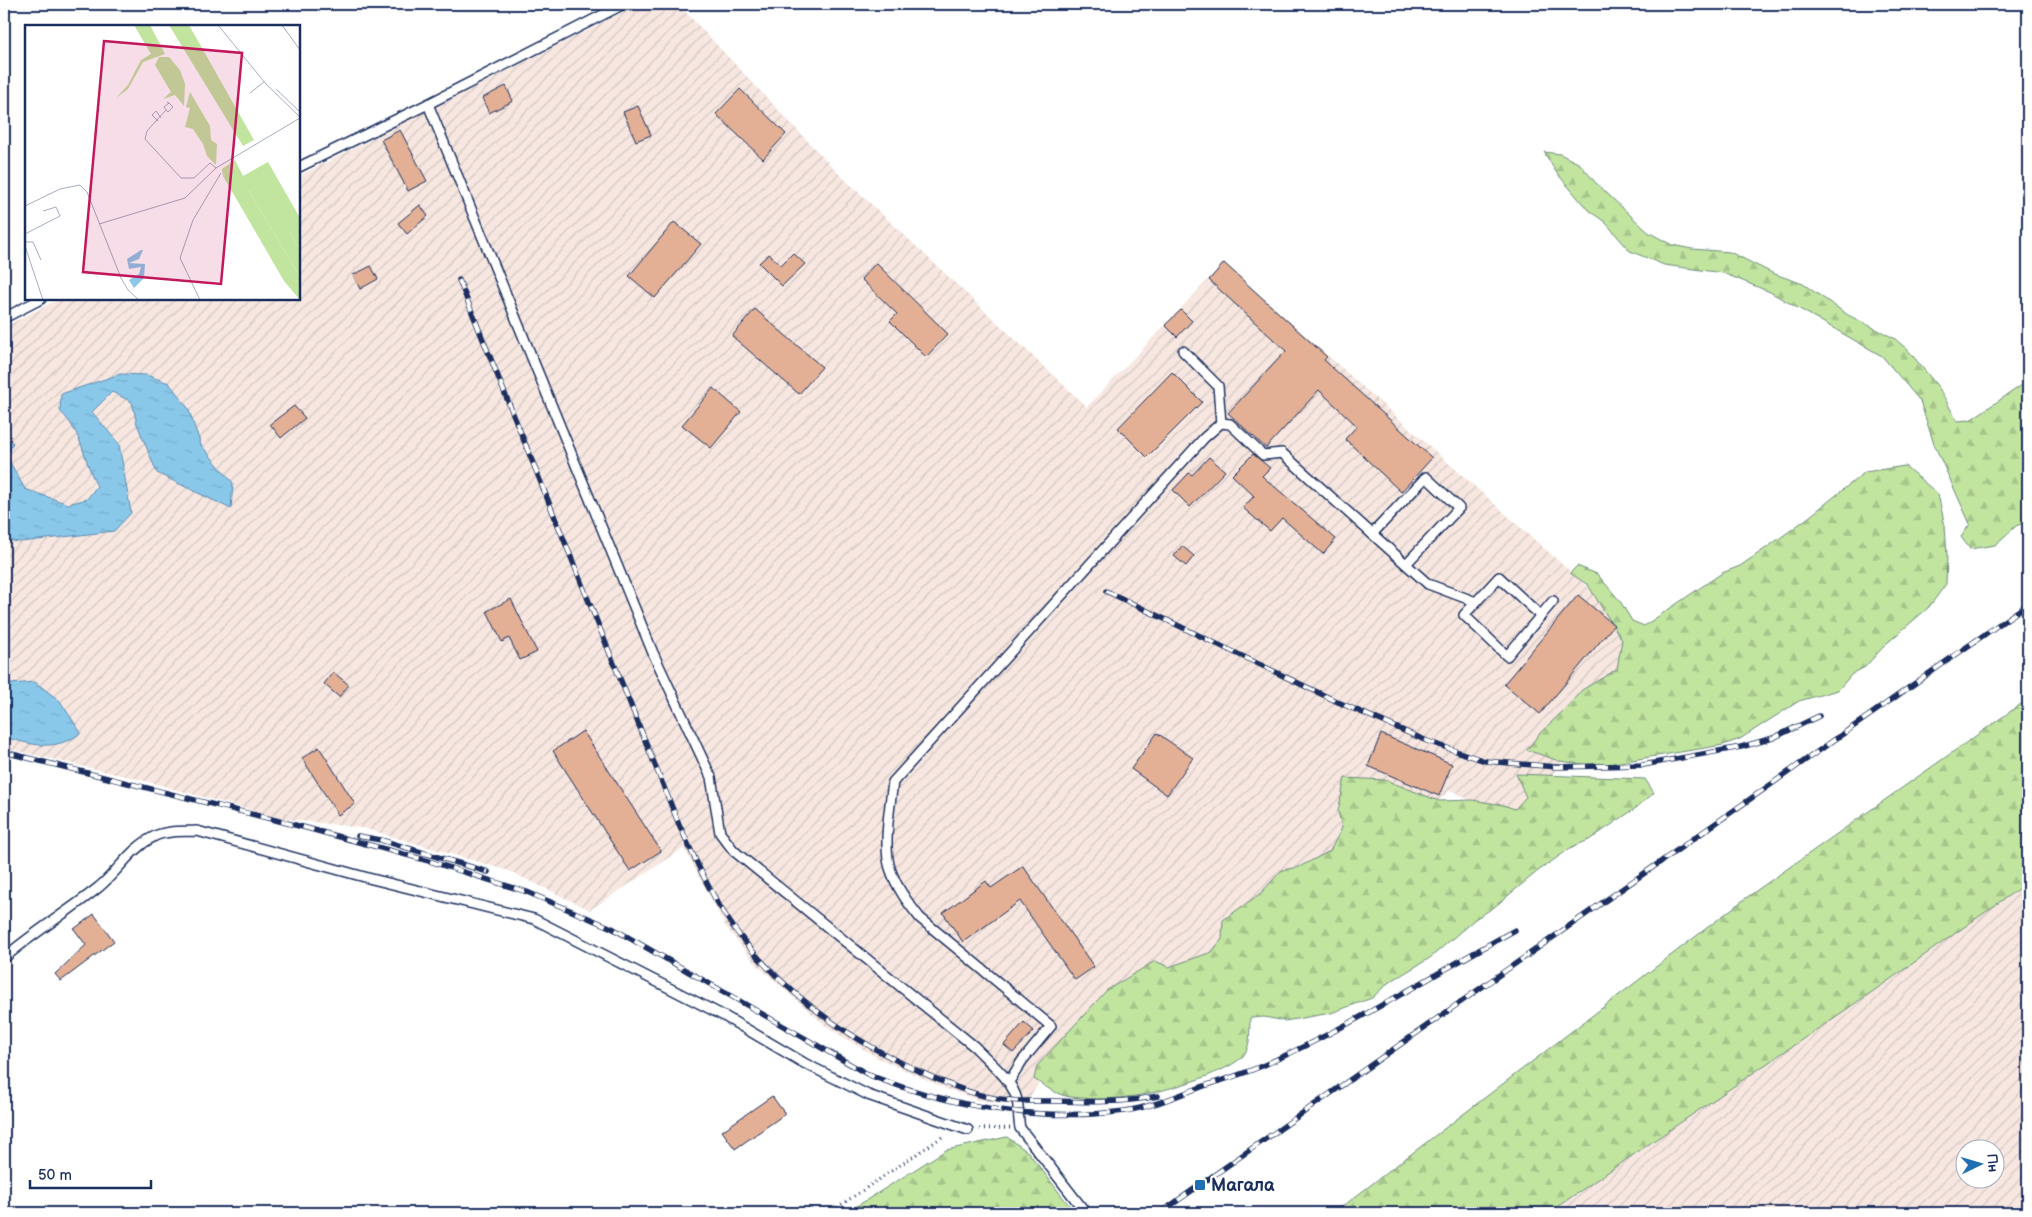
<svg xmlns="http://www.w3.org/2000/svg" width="2032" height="1217" font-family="'Balsamiq Sans',sans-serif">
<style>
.industrial{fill:url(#industrial-furrows);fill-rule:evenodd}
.forest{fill:url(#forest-firs);stroke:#6e8a7e}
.water{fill:url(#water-ripples);stroke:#5e8bb2}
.building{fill:#e3b096;stroke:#1b2f5e}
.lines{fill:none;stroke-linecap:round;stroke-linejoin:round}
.service-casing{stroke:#1b2f5e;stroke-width:12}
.path{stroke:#1b2f5e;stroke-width:3;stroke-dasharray:1 4;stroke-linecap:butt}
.service{stroke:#fff;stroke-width:9}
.rail-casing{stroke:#1b2f5e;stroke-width:5.5}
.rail{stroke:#fff;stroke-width:4;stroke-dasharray:11;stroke-linecap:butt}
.poi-dot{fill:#1f6fb2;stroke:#fff;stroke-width:2}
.labels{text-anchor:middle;stroke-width:4.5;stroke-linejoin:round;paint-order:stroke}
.poi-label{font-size:18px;font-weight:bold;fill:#1b2f5e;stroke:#fff;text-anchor:start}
.inset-road{fill:none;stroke:#a4acbf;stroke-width:1}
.view{fill:#c2185b;fill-opacity:0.15;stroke:#c2185b;stroke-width:2.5}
.inset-edge{fill:none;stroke:#1b2f5e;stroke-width:2.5}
</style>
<defs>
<pattern id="industrial-furrows" width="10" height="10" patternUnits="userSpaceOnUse" patternTransform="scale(1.25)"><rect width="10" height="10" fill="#f7e7e0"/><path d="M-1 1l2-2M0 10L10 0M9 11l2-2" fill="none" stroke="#d3c6c3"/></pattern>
<pattern id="forest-firs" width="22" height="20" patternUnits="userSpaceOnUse" patternTransform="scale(1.25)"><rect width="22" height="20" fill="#c1e59f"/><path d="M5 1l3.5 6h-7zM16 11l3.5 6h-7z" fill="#a5c58b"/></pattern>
<pattern id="water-ripples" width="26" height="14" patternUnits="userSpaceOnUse" patternTransform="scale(1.25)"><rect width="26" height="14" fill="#8ac8ea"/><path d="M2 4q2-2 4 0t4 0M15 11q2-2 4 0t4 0" fill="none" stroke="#76accb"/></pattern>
</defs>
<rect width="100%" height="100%" fill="#fff"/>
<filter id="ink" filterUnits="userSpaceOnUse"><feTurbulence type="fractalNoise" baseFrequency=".02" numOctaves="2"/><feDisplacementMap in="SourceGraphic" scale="10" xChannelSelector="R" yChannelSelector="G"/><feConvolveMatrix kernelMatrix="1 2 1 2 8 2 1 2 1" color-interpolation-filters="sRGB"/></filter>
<g filter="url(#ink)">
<!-- industrial -->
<g class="industrial">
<path d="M 639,4 L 678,4 L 837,172 L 1087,407 L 1224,263 L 1646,639 L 1518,824 L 1450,790 L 1421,816 L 1042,1079 L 1023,1106 L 978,1100 L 947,1089 L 878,1058 L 827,1027 L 755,963 L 726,927 L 684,848 L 590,910 L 509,871 L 363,828 L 279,818 L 142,780 L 4,748 L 4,327 L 59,299 L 299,299 L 299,176 Z"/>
<path d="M 2028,882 L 2028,1213 L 1548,1213 L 1885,983 ZM 1964,1150 L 1994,1150 L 1994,1180 L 1964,1180 Z"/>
</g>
<!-- forest -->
<g class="forest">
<path d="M 1544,152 L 1560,154 L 1580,164 L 1595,182 L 1648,232 L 1672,245 L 1692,249 L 1730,252 L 1772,273 L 1803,284 L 1848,315 L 1894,338 L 1908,350 L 1939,388 L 1957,421 L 1970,420 L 2028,381 L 2028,521 L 2016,526 L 1995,545 L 1970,549 L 1961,537 L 1970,524 L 1934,444 L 1920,401 L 1882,356 L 1770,292 L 1723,273 L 1664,265 L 1630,251 L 1605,222 L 1588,210 L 1556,172 Z"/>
<path d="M 1905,466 L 1938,494 L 1945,526 L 1947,555 L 1946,584 L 1929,607 L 1886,644 L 1865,667 L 1852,674 L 1838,690 L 1799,701 L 1740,739 L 1723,745 L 1596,766 L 1559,761 L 1527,750 L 1539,734 L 1564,710 L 1582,690 L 1617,669 L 1622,640 L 1588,585 L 1570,573 L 1577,566 L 1597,574 L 1620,601 L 1632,621 L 1644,626 L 1722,573 L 1740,566 L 1769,546 L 1809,517 L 1865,472 Z"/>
<path d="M 2028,699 L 2028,882 L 1885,983 L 1548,1213 L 1334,1213 L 1746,898 Z"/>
<path d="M 1516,774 L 1645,779 L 1654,793 L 1636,808 L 1589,840 L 1572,847 L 1538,871 L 1493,908 L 1475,919 L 1430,958 L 1388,983 L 1372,998 L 1331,1013 L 1285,1021 L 1264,1017 L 1250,1018 C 1249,1031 1252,1048 1241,1058 C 1223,1074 1165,1091 1141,1095 C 1120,1099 1093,1100 1072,1097 C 1058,1096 1046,1087 1034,1079 L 1037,1066 L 1107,990 L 1155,961 L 1169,967 L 1212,952 L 1222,939 L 1223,920 L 1261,893 L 1282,870 L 1299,867 L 1330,851 L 1342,828 L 1338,811 L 1345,778 L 1385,780 L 1439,801 L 1472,800 L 1503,805 L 1515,809 L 1526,797 Z"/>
<path d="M 1007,1137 L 1028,1152 L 1075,1213 L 846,1213 L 946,1150 Z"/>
</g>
<!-- water -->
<g class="water">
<path d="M 120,374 L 146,375 L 169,383 L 188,408 L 201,445 L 233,483 L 231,509 L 157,473 L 137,424 L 132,402 L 112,392 L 92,412 L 119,444 L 131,513 L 114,531 L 21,542 L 4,540 L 4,443 L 13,442 L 7,457 L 25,489 L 68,504 L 87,499 L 97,486 C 83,459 83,433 60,411 L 61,394 Z"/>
<path d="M 35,682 L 60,701 L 81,733 C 54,752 33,745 4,737 L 4,697 L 11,684 Z"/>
</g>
<!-- building -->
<g class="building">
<path d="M 506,86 L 513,101 L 489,113 L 482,98 Z"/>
<path d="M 740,89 L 786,134 L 763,159 L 716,114 Z"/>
<path d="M 638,106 L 651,135 L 636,141 L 623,112 Z"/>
<path d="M 400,130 L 427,181 L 408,191 L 381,140 Z"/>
<path d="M 420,205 L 428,216 L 407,234 L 398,223 Z"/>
<path d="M 674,222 L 701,244 L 655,298 L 629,276 Z"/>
<path d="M 793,253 L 805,264 L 782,286 L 759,263 L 769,254 L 781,265 Z"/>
<path d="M 876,263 L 948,334 L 926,357 L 890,321 L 897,314 L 861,279 Z"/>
<path d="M 1224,263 L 1327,357 L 1324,360 L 1432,458 L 1401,492 L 1345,439 L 1357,426 L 1319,390 L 1266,448 L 1228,413 L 1286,351 L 1209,280 Z"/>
<path d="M 371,266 L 378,279 L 360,289 L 353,275 Z"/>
<path d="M 755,309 L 822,367 L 799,394 L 732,336 Z"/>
<path d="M 1181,310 L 1192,321 L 1177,337 L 1165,325 Z"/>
<path d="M 1172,372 L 1202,402 L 1147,457 L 1118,428 Z"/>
<path d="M 713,388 L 741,412 L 711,448 L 682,425 Z"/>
<path d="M 294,406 L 305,418 L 281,438 L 270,424 Z"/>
<path d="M 1253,454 L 1270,468 L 1262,476 L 1336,539 L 1323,554 L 1282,518 L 1270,531 L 1243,508 L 1254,496 L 1232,475 Z"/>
<path d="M 1209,457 L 1225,471 L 1190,507 L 1173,490 L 1189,473 L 1192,475 Z"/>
<path d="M 1182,546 L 1194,556 L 1186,566 L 1174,556 Z"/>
<path d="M 1578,595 L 1614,625 L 1540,714 L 1504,684 Z"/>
<path d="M 511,599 L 537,652 L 520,660 L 509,638 L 502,642 L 487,611 Z"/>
<path d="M 333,672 L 349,685 L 339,697 L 324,684 Z"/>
<path d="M 583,731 L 661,851 L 630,871 L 553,751 Z"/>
<path d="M 1157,733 L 1193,758 L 1167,795 L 1131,769 Z"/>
<path d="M 1381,734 L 1452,764 L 1439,796 L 1368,766 Z"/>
<path d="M 319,747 L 355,804 L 338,815 L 302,758 Z"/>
<path d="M 1023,866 L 1094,967 L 1075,980 L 1020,901 L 963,942 L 943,913 L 986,881 L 991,888 Z"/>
<path d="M 94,914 L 114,941 L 61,981 L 55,974 L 86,945 L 74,929 Z"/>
<path d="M 1024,1022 L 1034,1031 L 1013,1053 L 1004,1045 Z"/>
<path d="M 772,1096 L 785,1114 L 735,1149 L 722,1131 Z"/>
</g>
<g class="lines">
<defs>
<g id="service">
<path d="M 428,104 L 653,653 L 711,777 L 720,833 L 734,851 L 975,1047 C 990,1063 1012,1079 1017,1100 C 1019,1109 1018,1119 1020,1128 L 1086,1213"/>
<path d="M 299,167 L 428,104 L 624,4"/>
<path d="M 4,318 L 41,299"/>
<path d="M 1183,351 L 1218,386 L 1221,423"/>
<path d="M 1372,534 L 1426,477 L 1459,508 L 1406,564"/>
<path d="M 1541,616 L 1499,577 L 1464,615 L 1507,656 L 1553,601"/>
<path d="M 4,958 C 34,932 68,912 99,887 C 119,870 131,848 155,836 C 167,830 184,832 197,831 L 372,879 L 534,919 L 724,1016 L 804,1063 L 868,1095 L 968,1130"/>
<path d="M 1009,1082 L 1022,1061 L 1051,1026 L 920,918 C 908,903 896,887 890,868 C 883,846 890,805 893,782 L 1204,438 L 1221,423 L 1230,424 L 1263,455 L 1282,453 L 1428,584 L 1476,602"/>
</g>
</defs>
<!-- service casing -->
<use href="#service" class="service-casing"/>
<!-- path -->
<g class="path">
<path d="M 979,1129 L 1010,1128"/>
<path d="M 829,1213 L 945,1135"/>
</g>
<!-- service -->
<use href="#service" class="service"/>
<defs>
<g id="rail">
<path d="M 459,280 L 678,822 C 697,863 715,906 744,941 C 794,1002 860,1046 932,1077 C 950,1085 969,1093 989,1097 C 1010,1102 1032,1101 1053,1101 C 1088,1102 1123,1103 1158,1096"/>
<path d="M 1106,591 L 1338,702 L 1427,741 L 1485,761 L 1557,767 L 1643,765 L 1741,747 L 1773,738 L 1819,716"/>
<path d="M 4,752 L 299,826 L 429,861 L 527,892 L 612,928 L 869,1075 C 950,1107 1039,1122 1125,1111 C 1153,1107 1178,1095 1204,1086 C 1223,1080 1243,1074 1262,1066 C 1350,1027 1431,976 1515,930"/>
<path d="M 358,836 L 381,840 L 488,872"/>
<path d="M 1160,1213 L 2028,604"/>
</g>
</defs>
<!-- rail casing -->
<use href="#rail" class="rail-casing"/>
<!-- rail -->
<use href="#rail" class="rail"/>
</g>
</g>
<!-- markers -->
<rect class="poi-dot" x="1194" y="1179" width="12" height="12" rx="2.5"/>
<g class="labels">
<!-- poi labels -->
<g class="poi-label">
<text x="1211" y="1191">Магала</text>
</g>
</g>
<!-- overview -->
<g transform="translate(25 25)">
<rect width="275" height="275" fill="#fff"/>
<path d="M 237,159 L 275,225 L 275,252 L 224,166 Z" fill="#c1e59f"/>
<path d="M 109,0 L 125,0 L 140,29 L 118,37 L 103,64 L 91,73 L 103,60 L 116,35 L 126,29 ZM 144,0 L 164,0 L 229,115 L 218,121 ZM 134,32 L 144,32 L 155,45 L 160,59 L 159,81 L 150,70 L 138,74 L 146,67 L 130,40 ZM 165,67 L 185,101 L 186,115 L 192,119 L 191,140 L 182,131 L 178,119 L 168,104 L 160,102 L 165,83 L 161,82 ZM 210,135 L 218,151 L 243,137 L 275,193 L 275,225 L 237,160 L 224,166 L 275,252 L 275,275 L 259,256 L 198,151 L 197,144 Z" fill="#c1e59f"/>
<path d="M 116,225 L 118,225 L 114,234 L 104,238 L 120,239 L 119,253 L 109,263 L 104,255 L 114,249 L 116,242 L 104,244 L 102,234 Z" fill="#8ac8ea"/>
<path class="inset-road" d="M 193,0 L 241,59 L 275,92M 257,0 L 275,25M 251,64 L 275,87M 225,68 L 239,57M 142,77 L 144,78 L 148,82 L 143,87 L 139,82 L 144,78M 141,85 L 122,106 L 120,114 L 156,153 L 169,153 L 185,138 L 191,143M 133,96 L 127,90 L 131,86 L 136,93M 0,181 L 35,164 L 55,160 L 62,167 L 96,253 L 103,265 L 114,275M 74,199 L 160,173 L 191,143 L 275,93M 0,209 L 35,191 L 31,182 L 18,186M 0,217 L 8,217 L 16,235M 0,221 L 18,275M 175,275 L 155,233 L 168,195 L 196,148"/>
<path class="view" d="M 79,16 L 217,28 L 196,259 L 58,247 Z"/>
<rect width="275" height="275" class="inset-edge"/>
</g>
<!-- margin -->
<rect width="2032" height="1217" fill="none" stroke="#fff" stroke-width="20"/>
<rect x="10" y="10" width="2012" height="1197" fill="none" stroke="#1b2f5e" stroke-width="2" filter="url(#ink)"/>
<!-- north arrow -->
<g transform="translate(1980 1164) rotate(85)"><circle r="24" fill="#ffffff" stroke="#a4acbf"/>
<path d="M0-4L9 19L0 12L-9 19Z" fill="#1f6fb2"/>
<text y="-8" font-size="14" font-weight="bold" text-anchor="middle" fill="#1b2f5e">Пн</text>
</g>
<!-- scale -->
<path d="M30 1180v8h121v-8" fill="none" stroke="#1b2f5e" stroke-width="2.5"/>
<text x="38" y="1180" font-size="15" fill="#1b2f5e" stroke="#ffffff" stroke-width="4" paint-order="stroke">50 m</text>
</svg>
